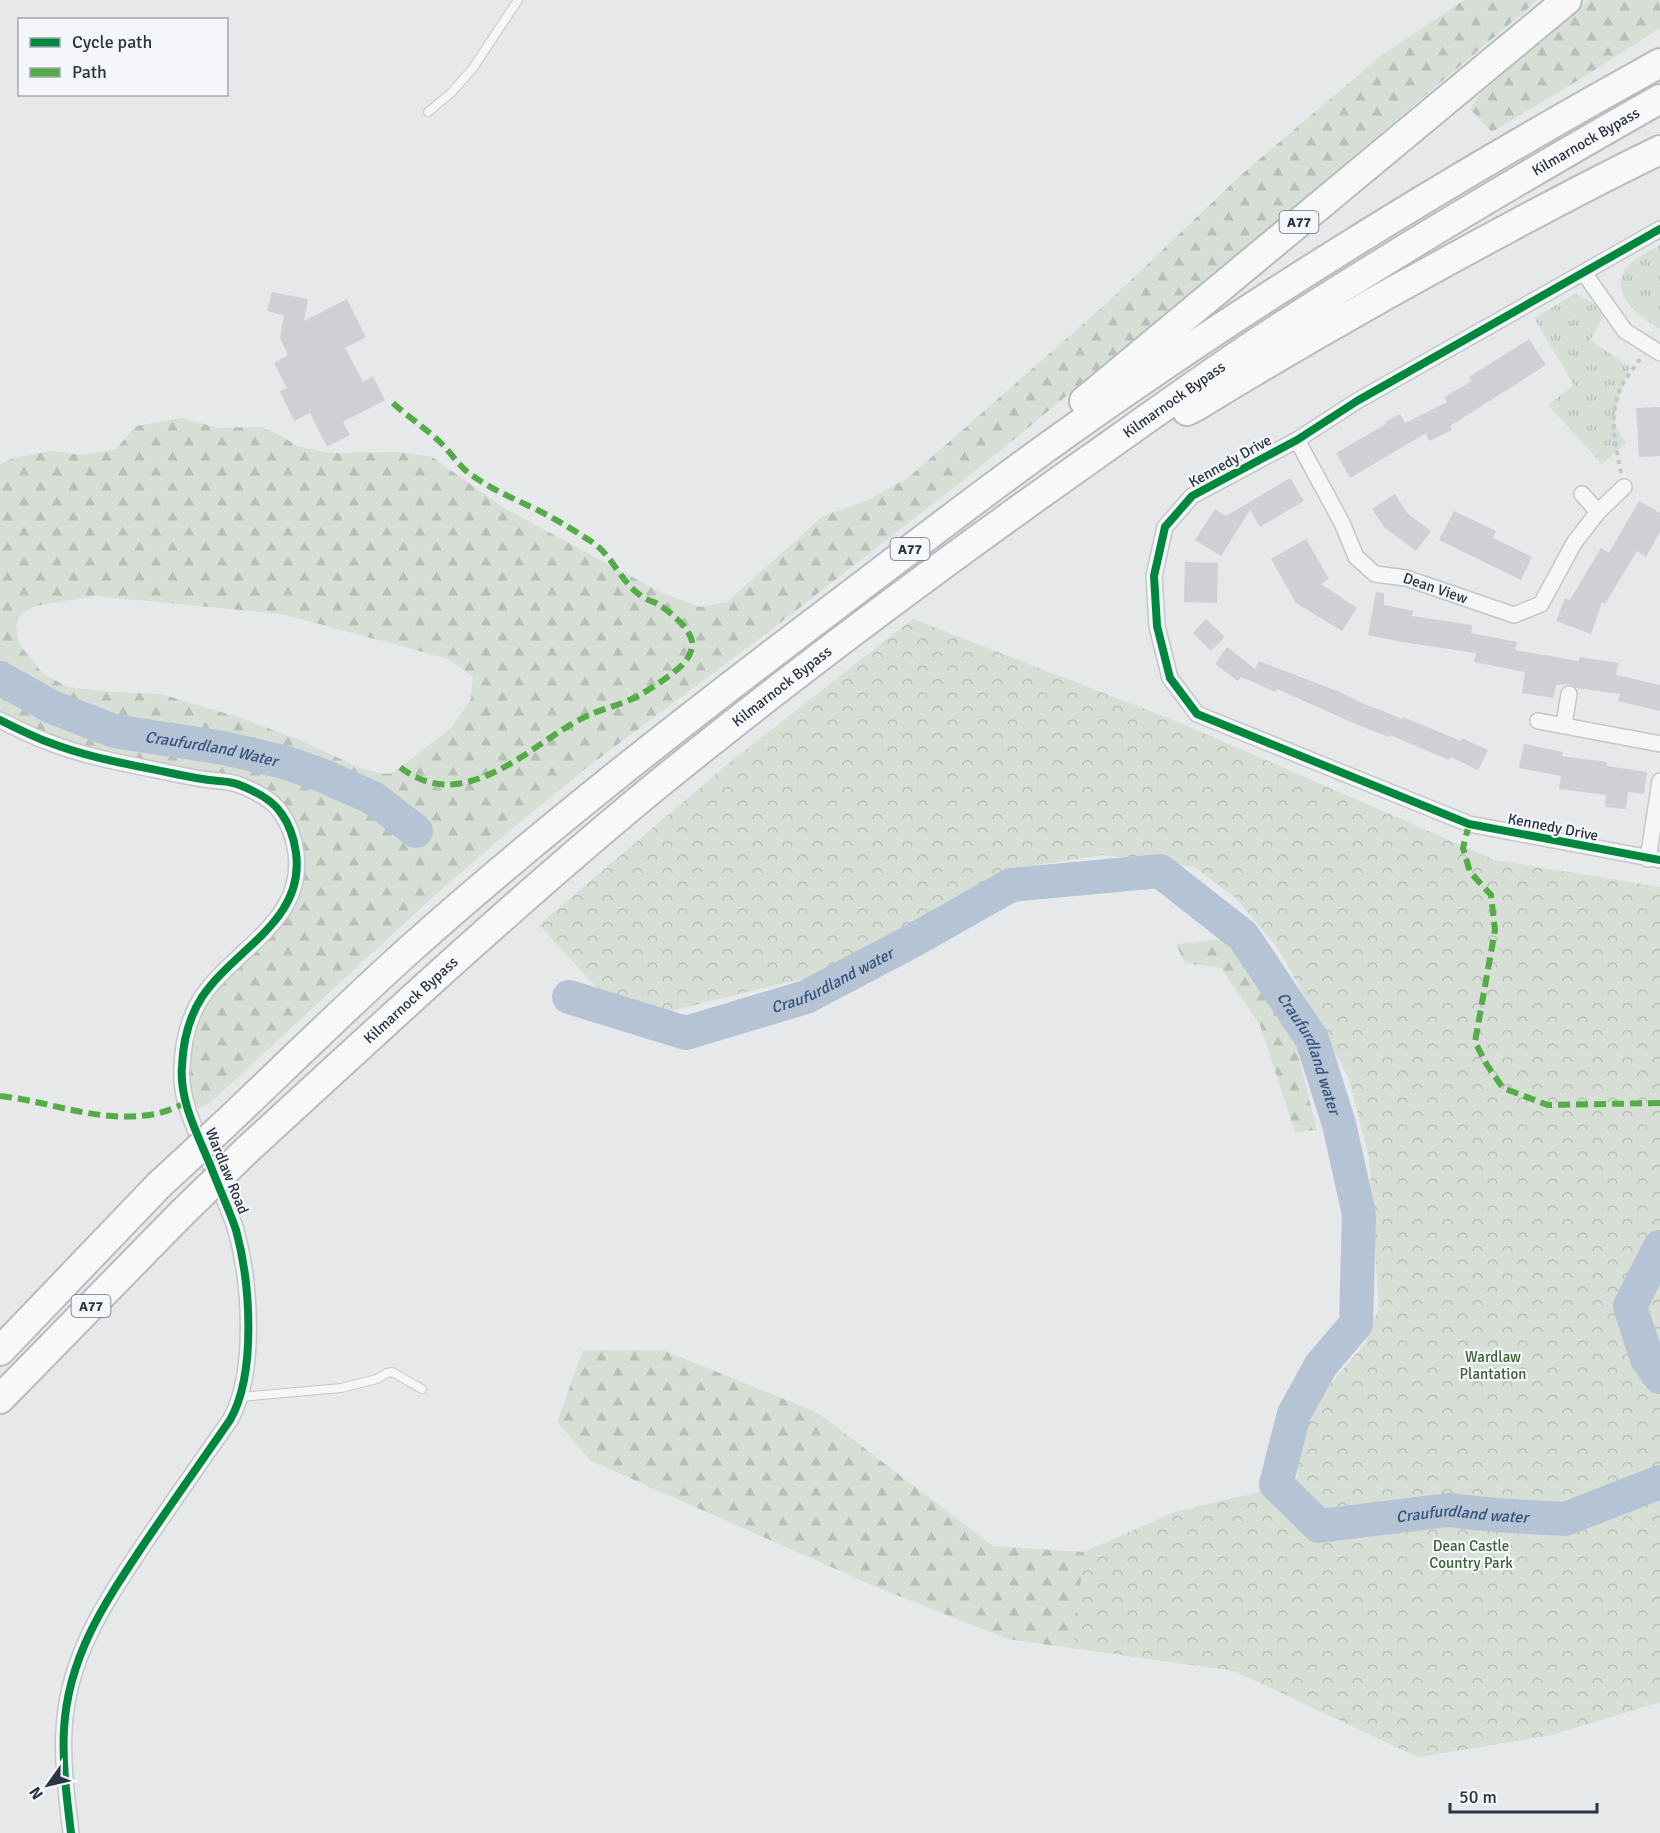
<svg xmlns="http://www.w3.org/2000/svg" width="1660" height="1833" font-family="Signika,sans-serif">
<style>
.grass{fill:url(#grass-tufts)}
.forest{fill:url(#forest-firs);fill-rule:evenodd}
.park{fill:url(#park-crowns)}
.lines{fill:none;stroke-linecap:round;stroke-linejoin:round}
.river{stroke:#b4c4d5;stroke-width:34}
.building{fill:#ced0d3}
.lane-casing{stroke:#c4c6c8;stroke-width:10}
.street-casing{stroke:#c4c6c8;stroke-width:18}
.highway-casing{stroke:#b8bbbf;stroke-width:32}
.path{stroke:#c5c6ca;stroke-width:4;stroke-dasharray:4.5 4.5;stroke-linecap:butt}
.lane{stroke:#f5f6f7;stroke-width:8}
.street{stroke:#f5f6f7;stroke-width:15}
.highway{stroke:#f8f8f8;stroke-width:28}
.highway-bridge-casing{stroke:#b8bbbf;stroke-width:32;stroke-linecap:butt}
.highway-bridge{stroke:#f8f8f8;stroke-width:28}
.quiet{stroke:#54ac47;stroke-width:6;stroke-dasharray:12 6;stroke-linecap:butt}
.cycleway-casing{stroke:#f4f6f9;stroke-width:11}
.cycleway{stroke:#00873e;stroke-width:8}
.labels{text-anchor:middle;stroke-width:4.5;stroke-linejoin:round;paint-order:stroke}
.shield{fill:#f4f6f9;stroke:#676e7b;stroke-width:1.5}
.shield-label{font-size:14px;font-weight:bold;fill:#2b3445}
.street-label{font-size:15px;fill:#2b3445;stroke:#f4f6f9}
.park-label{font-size:15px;fill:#3f6138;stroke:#f4f6f9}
.water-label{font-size:16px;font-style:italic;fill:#34527a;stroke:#f4f6f9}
</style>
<defs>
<pattern id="grass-tufts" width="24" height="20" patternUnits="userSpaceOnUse" patternTransform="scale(1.5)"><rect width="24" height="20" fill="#d6ded6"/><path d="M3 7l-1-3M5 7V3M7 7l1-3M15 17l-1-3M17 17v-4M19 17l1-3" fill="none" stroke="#b8bfb9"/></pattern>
<pattern id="forest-firs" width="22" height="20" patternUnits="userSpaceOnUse" patternTransform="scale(1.5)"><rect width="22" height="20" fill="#d6ded6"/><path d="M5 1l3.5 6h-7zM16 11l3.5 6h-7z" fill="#b8bfb9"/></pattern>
<pattern id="park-crowns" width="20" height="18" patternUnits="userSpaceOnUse" patternTransform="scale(1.5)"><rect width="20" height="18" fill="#d6ded6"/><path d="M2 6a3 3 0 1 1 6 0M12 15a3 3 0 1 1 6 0" fill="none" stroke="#b8bfb9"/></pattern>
</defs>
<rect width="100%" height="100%" fill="#e6e8ea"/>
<!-- grass -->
<g class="grass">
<path d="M 1660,245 L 1660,329 C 1642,318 1609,295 1625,270 C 1632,259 1649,251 1660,245 Z"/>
<path d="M 1575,294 C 1588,300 1599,304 1603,318 L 1590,340 L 1630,367 L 1616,407 L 1615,426 L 1626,443 L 1602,464 L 1548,405 L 1574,385 L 1534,318 Z"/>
</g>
<!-- forest -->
<g class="forest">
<path d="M 1464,0 L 1538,0 L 1160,319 L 979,468 L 776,626 L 585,769 L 507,833 L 435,895 L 211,1102 L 189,1113 L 181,1078 L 194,1011 L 288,905 L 295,844 L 266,799 L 127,764 L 0,720 L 0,464 L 13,458 L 51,451 L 82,455 L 116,449 L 136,426 L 182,418 L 218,428 L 261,427 L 280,435 L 297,446 L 327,453 L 398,452 L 432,457 L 504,508 L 660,592 L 701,607 L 727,602 L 823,516 L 866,501 L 909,477 L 1108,302 L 1241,175 L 1382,55 ZM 95,596 L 282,614 L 449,659 L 473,677 L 471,699 L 451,728 L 393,773 L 382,774 L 360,768 L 302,741 L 241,718 L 161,694 L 112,692 L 68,687 L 43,674 L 19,644 L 16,626 L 20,615 L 36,606 Z"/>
<path d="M 1588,0 L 1660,0 L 1660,28 L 1587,75 L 1492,132 L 1470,109 L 1478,96 Z"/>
<path d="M 1224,939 L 1291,1027 L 1317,1130 L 1295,1132 L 1260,1025 L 1221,968 L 1185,963 L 1176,944 Z"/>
<path d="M 583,1350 L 663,1350 L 818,1413 L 993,1546 L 1084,1552 L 1175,1512 L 1660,1702 L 1551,1735 L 1418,1757 L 1235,1671 L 1008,1639 L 881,1589 L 591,1461 L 557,1422 Z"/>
</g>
<!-- park -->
<path class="park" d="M 913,619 L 1183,724 L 1495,860 L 1660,887 L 1660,1702 L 1551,1735 L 1418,1757 L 1235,1671 L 1073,1648 L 1084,1552 L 1175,1512 L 1254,1493 L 1299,1477 L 1295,1455 L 1318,1398 L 1365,1344 L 1379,1308 L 1369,1157 L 1348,1076 L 1279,950 L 1236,898 L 1194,867 L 1102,855 L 1009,870 L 914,923 L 830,972 L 658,1014 L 600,991 L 539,925 L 730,762 Z"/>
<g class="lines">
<!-- river -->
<g class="river">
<path id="s1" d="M 0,678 L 52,707 L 114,731 L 224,748 L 287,763 L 321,775 L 373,798 L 416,831"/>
<path id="s2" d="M 569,997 L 686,1033 L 806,997 L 914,940 L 1011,885 L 1160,871 L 1243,936 L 1312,1039 L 1339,1124 L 1359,1214 L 1356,1324 L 1321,1365 L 1294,1414 L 1276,1484 L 1319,1526 L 1448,1510 L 1495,1515 L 1565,1519 L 1660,1482"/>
<path d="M 1660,1247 L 1630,1306 L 1647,1359 L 1660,1377"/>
</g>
</g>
<!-- building -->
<g class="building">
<path d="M 272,292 L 308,299 L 304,321 L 347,299 L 366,337 L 345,348 L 363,382 L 373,376 L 385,400 L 343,422 L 350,435 L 327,447 L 310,413 L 294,421 L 280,391 L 287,388 L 274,363 L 288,355 L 280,338 L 284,316 L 267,311 Z"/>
<path d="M 1529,339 L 1546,365 L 1450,426 L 1452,430 L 1429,441 L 1426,433 L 1350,478 L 1336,453 L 1386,424 L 1385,422 L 1400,414 L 1405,423 L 1447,402 L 1444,397 L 1472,381 L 1469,377 Z"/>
<path d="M 1660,407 L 1660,456 L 1639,457 L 1636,408 Z"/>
<path d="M 1290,478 L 1304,501 L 1260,527 L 1250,510 L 1221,556 L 1195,540 L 1215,509 L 1226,516 Z"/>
<path d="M 1395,494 L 1408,514 L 1431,531 L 1416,551 L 1384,527 L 1372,509 Z"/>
<path d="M 1639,501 L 1660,513 L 1660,532 L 1646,557 L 1637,551 L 1605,604 L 1602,602 L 1591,634 L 1556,621 L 1565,598 L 1570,600 L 1601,548 L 1609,553 Z"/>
<path d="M 1454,511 L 1496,531 L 1493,538 L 1532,557 L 1521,580 L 1439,540 Z"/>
<path d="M 1306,539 L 1329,579 L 1321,584 L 1357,608 L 1342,631 L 1296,603 L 1271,559 Z"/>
<path d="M 1185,562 L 1218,563 L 1217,603 L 1184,602 Z"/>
<path d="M 1376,592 L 1384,593 L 1384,605 L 1413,611 L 1412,616 L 1472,625 L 1471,633 L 1517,642 L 1515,650 L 1579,661 L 1580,657 L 1618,663 L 1616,675 L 1660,685 L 1660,711 L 1618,701 L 1620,694 L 1576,688 L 1570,684 L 1556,685 L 1553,698 L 1522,693 L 1525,672 L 1474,662 L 1476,653 L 1402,642 L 1368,635 Z"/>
<path d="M 1206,619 L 1225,637 L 1211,651 L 1193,633 Z"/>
<path d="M 1227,647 L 1255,669 L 1259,661 L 1337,691 L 1373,708 L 1373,707 L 1402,719 L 1403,717 L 1461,741 L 1462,738 L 1488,750 L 1478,770 L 1451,757 L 1449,760 L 1390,735 L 1389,737 L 1358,725 L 1277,689 L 1276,692 L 1241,677 L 1238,681 L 1215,664 Z"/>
<path d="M 1524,744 L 1563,752 L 1562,756 L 1607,762 L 1607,766 L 1647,772 L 1644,794 L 1628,792 L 1626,809 L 1605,807 L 1606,795 L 1559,789 L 1561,776 L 1519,768 Z"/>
</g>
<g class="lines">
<defs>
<g id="lane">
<path d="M 428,112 L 451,93 L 473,68 L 518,0"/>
<path d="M 241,1397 L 341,1388 L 377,1379 L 387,1373 L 392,1372 L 422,1389"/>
</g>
<g id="street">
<path d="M 1660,229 L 1357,401 L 1297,440 L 1192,496 L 1165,527 L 1154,576 L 1157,626 L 1170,678 L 1197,714 L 1469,824 L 1660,860"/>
<path d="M 1584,273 L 1625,331 L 1660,353"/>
<path id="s3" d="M 1297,440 L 1342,523 L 1356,557 L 1375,574 L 1406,578 L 1514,615 L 1541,604 L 1574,543 L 1598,512 L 1624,487"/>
<path d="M 1582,494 L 1598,512"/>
<path d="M 0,720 C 16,728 32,736 48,742 C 86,757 127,764 166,772 C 180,775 194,778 209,780 C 218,781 229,781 237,784 C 253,790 272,799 281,813 C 290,825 294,838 296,853 C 305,921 235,948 202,997 C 189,1017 183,1042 182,1066 C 179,1101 198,1135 211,1167 C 219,1188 229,1209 236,1230 C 250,1281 257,1373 230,1420 C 201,1462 171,1504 142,1547 C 104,1604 68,1657 64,1729 C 62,1763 67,1799 71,1833"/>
<path d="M 1538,721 L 1660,744"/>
<path d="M 1564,724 L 1569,694"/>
<path d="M 1648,859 L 1660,781"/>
</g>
<g id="highway">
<path d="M 1084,401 L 1567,0"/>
<path d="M 1187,411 L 1197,406 C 1259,367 1323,331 1386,295 C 1476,245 1567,195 1660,150"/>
<path d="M 225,1124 C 286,1066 346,1007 408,951 C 531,841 660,739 792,639 C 902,556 1010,471 1124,393 C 1296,274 1477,164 1660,63"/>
<path id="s4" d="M 247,1150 C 380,1028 512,905 651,790 C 793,674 940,565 1090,459 C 1148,418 1206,376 1265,337 C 1394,253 1526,175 1660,99"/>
<path d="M 0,1351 L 159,1185"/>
<path d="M 0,1399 L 182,1213"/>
</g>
</defs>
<!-- lane casing -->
<use href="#lane" class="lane-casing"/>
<!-- street casing -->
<use href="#street" class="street-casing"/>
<!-- highway casing -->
<use href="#highway" class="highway-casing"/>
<!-- path -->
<path class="path" d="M 1621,473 C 1615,444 1608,415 1621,387 C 1626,377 1634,368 1640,359"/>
<!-- lane -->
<use href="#lane" class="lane"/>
<!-- street -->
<use href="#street" class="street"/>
<!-- highway -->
<use href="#highway" class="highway"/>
<defs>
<g id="highway-bridge">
<path d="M 159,1185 L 225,1124"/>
<path d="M 182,1213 L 247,1150"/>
</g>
</defs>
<!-- highway-bridge casing -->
<use href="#highway-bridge" class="highway-bridge-casing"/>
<!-- highway-bridge -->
<use href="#highway-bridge" class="highway-bridge"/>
<!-- quiet -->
<g class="quiet">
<path d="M 393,403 C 408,417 427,429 442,444 C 452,454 460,468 473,476 C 490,488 510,497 529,506 C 551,516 572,529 592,542 C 613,556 620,581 640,595 C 645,599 651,601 656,603 C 668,610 686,625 691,638 C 696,651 684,665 674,672 C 663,681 649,690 636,697 C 619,706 599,709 581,719 C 541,740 509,773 463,783 C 437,788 415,780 396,764"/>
<path d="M 1469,824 L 1463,848 L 1470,872 L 1491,895 L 1495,930 L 1475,1042 L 1487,1065 L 1503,1088 L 1548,1105 L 1660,1103"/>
<path d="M 0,1096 C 54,1102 99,1124 155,1114 C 166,1112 176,1107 186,1103"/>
</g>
<defs>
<g id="cycleway">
<path d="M 1660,229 L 1357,401 L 1297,440 L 1192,496 L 1165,527 L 1154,576 L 1157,626 L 1170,678 L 1197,714 L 1469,824 L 1660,860"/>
<path d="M 0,720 C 16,728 32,736 48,742 C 86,757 127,764 166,772 C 180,775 194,778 209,780 C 218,781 229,781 237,784 C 253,790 272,799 281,813 C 290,825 294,838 296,853 C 305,921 235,948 202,997 C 189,1017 183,1042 182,1066 C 179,1101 198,1135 211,1167 C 219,1188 229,1209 236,1230 C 250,1281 257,1373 230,1420 C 201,1462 171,1504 142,1547 C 104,1604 68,1657 64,1729 C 62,1763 67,1799 71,1833"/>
</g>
</defs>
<!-- cycleway casing -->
<use href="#cycleway" class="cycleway-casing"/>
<!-- cycleway -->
<use href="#cycleway" class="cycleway"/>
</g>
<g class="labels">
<!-- shield labels -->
<g class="shield">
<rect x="1279.5" y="211" width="39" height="22" rx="4.5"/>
<rect x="890.5" y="538" width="39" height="22" rx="4.5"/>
<rect x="71.5" y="1295" width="39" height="22" rx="4.5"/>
</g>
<g class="shield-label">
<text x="1299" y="227">A77</text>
<text x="910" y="554">A77</text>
<text x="91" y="1311">A77</text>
</g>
<!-- street labels -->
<g class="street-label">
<text dy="5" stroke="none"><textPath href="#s4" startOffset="1680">Kilmarnock Bypass</textPath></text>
<text dy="5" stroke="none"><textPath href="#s4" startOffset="1194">Kilmarnock Bypass</textPath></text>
<text transform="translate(1230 461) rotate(-29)" y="5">Kennedy Drive</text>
<text dy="5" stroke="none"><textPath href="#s3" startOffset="219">Dean View</textPath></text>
<text dy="5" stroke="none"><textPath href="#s4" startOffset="708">Kilmarnock Bypass</textPath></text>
<text transform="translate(1553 827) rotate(11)" y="5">Kennedy Drive</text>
<text dy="5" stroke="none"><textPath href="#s4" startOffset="222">Kilmarnock Bypass</textPath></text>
<text transform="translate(227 1171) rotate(68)" y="5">Wardlaw Road</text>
</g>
<!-- park labels -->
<g class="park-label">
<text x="1493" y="1362">Wardlaw<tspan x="1493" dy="17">Plantation</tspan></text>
<text x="1471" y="1551">Dean Castle<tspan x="1471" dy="17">Country Park</tspan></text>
</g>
<!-- water labels -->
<g class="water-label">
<text dy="6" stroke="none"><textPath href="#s1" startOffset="225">Craufurdland Water</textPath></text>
<text dy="6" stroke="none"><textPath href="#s2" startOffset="278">Craufurdland water</textPath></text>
<text dy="6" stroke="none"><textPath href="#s2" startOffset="872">Craufurdland water</textPath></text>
<text dy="6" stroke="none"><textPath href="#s2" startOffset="1538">Craufurdland water</textPath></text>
</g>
</g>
<!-- legend -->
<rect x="18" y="18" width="210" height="78" fill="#f4f6f9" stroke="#a4a8b1" stroke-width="1.5"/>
<rect x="30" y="38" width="30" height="9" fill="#00873e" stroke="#a4a8b1" stroke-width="1.5"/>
<text x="72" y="48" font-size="18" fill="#2b3445">Cycle path</text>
<rect x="30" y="68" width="30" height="9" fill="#54ac47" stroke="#a4a8b1" stroke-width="1.5"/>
<text x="72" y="78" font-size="18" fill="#2b3445">Path</text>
<!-- north arrow -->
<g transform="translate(48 1785) rotate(236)" stroke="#f4f6f9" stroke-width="4.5" paint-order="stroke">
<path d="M0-4.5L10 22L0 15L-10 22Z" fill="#2b3445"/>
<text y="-9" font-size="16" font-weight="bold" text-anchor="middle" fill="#2b3445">N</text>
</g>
<!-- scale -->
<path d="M1450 1803v9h147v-9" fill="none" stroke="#2b3445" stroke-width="3"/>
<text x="1459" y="1803" font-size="18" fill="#2b3445" stroke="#f4f6f9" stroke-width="4.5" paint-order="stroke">50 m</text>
</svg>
